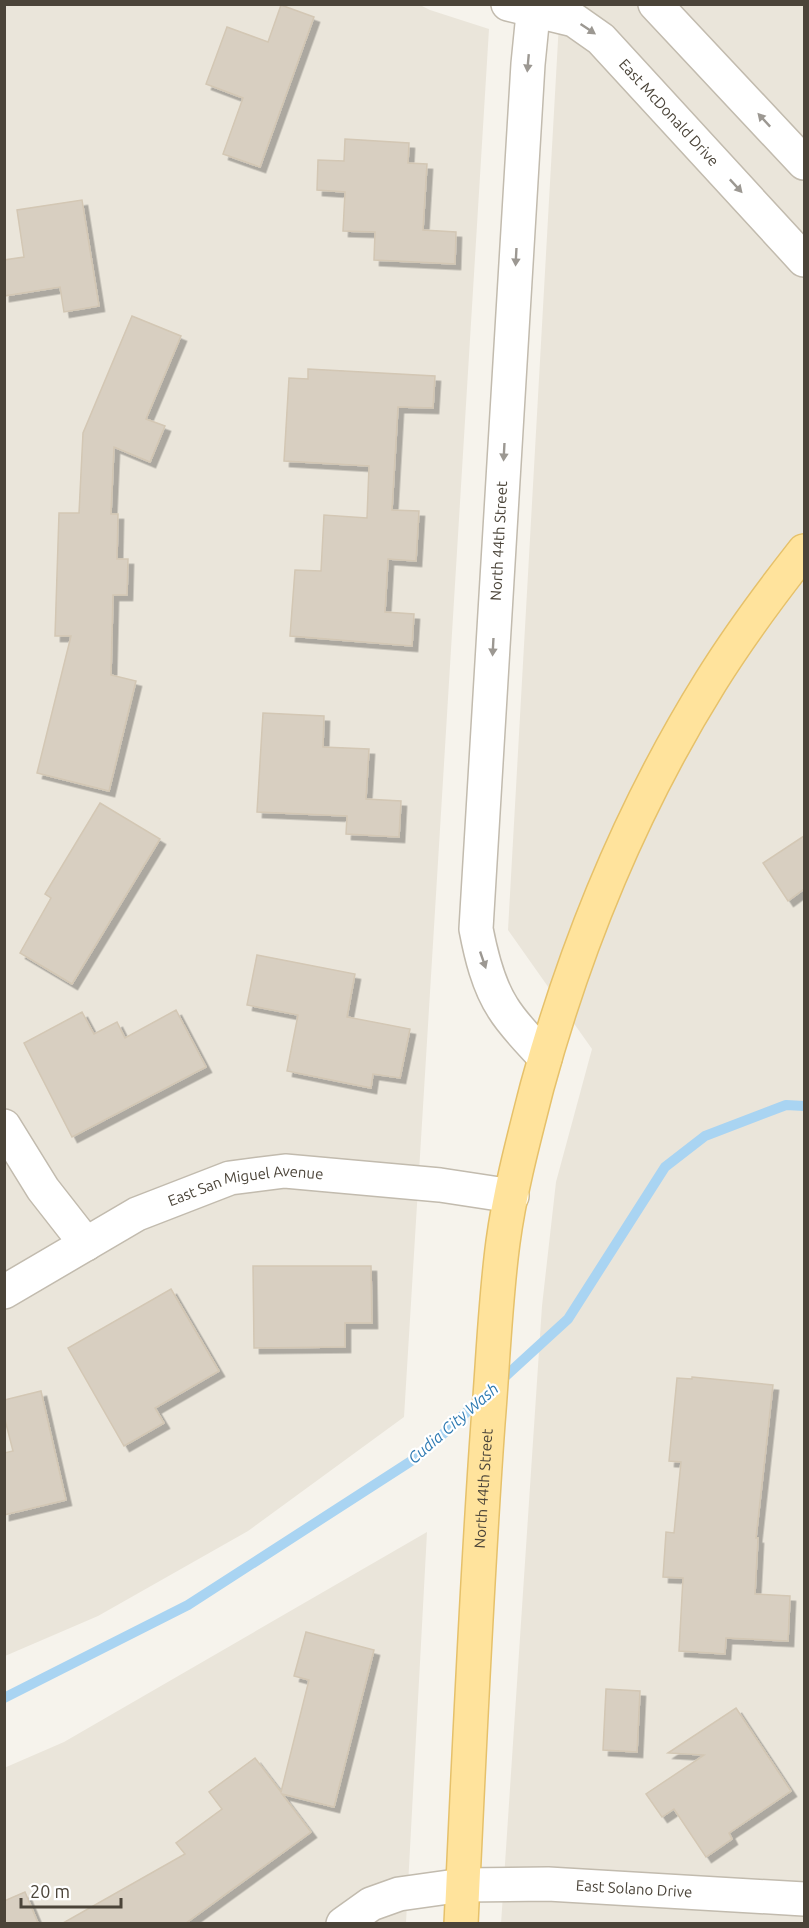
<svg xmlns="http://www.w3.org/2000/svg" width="809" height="1928" font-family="Ubuntu,sans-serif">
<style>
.residential{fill:#eae5da}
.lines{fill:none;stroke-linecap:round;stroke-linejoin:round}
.stream{stroke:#a9d4f2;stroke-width:10}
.building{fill:#d8cfc1;stroke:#d3c7b4;stroke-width:1.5;filter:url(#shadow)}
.minor-casing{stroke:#c2bbae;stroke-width:36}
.primary-casing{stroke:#e6c16a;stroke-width:36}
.minor{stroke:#fff;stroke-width:33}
.primary{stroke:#ffe39c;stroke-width:33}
.oneway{fill:#9c9892}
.labels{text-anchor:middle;stroke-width:4.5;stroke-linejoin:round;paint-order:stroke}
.street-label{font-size:15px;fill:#4b4439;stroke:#fff}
.water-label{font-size:16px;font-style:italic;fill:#2e7ab2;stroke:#fff}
</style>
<defs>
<filter id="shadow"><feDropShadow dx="5.5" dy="5.5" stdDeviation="0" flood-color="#0004"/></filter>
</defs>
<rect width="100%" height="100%" fill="#f6f3ec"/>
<!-- residential -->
<g class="residential">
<path d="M 5,5 L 420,5 L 430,10 L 489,29 L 404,1417 L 248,1531 L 98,1616 L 5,1656 Z"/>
<path d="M 560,5 L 804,5 L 804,1923 L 501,1924 L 542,1306 L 556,1182 L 592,1049 L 508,930 Z"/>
<path d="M 427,1532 L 406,1923 L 5,1923 L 4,1768 L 64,1742 Z"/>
</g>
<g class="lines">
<!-- stream -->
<g class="stream">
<path d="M 498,1383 L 568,1319 L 665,1167 L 705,1136 L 786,1105 L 804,1106"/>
<path d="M 4,1698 L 188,1605 L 419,1456 L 482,1398"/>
</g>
</g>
<!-- building -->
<g class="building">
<path d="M 281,5 L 314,17 L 260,167 L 223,154 L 243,98 L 206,84 L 227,27 L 268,42 Z"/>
<path d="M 345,139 L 409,143 L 408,163 L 427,164 L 423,230 L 456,232 L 455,264 L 374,260 L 375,232 L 343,231 L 345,192 L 317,190 L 318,160 L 344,161 Z"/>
<path d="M 82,200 L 99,306 L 64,312 L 60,287 L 4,296 L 4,260 L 24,257 L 17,210 Z"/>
<path d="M 132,316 L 181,336 L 146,419 L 165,426 L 150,462 L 114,447 L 111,514 L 118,514 L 117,559 L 128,559 L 127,595 L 113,595 L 111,675 L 136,681 L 109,791 L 37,773 L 71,636 L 55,636 L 59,513 L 79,513 L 83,433 Z"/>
<path d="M 308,369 L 435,376 L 433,408 L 398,407 L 392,510 L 419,511 L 416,561 L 388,559 L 385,612 L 414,614 L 412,646 L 290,636 L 295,570 L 321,571 L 324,515 L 367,518 L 369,466 L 284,461 L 289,378 L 308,379 Z"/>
<path d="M 263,713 L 324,716 L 323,747 L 369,749 L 366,799 L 401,801 L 399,837 L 346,834 L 347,816 L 257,812 Z"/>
<path d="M 100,803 L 160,839 L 72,984 L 20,953 L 51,898 L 45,894 Z"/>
<path d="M 804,836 L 804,889 L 788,901 L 763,863 Z"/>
<path d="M 257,955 L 355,974 L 347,1017 L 410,1029 L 400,1078 L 373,1074 L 371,1088 L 287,1071 L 298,1015 L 247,1005 Z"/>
<path d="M 176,1010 L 206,1067 L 72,1137 L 24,1043 L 82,1012 L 94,1034 L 117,1022 L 125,1038 Z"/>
<path d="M 253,1266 L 371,1266 L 372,1323 L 345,1323 L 345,1347 L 254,1348 Z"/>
<path d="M 171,1289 L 219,1371 L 155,1408 L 164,1423 L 124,1446 L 68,1348 Z"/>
<path d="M 692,1377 L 773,1385 L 756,1538 L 758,1538 L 755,1594 L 790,1596 L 788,1641 L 726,1638 L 725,1654 L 679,1651 L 683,1578 L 663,1577 L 666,1532 L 674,1533 L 681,1462 L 669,1461 L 677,1378 L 692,1379 Z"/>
<path d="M 41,1391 L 66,1500 L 4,1515 L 4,1453 L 13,1451 L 4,1416 L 4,1400 Z"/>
<path d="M 306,1632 L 374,1650 L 334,1807 L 282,1794 L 311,1832 L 186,1923 L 63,1923 L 185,1854 L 176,1843 L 222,1809 L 209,1792 L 255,1758 L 281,1792 L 309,1680 L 294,1676 Z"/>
<path d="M 606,1689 L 640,1691 L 637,1752 L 603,1750 Z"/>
<path d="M 736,1708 L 791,1791 L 729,1833 L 732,1839 L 706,1857 L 674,1809 L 662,1817 L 646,1794 L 704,1755 L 668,1753 Z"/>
<path d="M 25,1892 L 38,1923 L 4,1923 L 4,1901 Z"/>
</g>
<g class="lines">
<defs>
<g id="minor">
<path id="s1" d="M 508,4 L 574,20 L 601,39 L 804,260"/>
<path d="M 534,4 L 528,64 L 476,929 C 481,955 488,985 503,1008 C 514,1026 531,1042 545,1058"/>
<path d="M 655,4 L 804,163"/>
<path d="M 4,1126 L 43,1189 L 86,1244"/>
<path id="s2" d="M 4,1292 L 137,1214 L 230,1178 L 285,1171 L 440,1185 L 512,1196"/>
<path id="s3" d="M 343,1924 L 371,1904 L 399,1894 L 463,1885 L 548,1884 L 804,1899"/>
</g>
<g id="primary">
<path id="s4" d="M 461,1924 C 469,1757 476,1590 488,1423 C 493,1363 495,1302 503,1242 C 510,1190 524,1138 537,1087 C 576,944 633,806 711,681 C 739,636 771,593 804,551"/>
</g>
</defs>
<!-- minor casing -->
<use href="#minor" class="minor-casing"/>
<!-- primary casing -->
<use href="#primary" class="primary-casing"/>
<!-- minor -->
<use href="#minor" class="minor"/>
<!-- primary -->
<use href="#primary" class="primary"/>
</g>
<!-- one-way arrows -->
<defs><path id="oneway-solid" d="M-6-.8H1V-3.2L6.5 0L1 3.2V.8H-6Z" transform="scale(1.5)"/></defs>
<g class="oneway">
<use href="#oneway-solid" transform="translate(588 29) rotate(34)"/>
<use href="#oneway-solid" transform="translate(528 63) rotate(95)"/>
<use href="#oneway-solid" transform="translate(764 120) rotate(-133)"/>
<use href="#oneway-solid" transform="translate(736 186) rotate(47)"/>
<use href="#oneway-solid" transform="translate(516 257) rotate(93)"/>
<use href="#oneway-solid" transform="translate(504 452) rotate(93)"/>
<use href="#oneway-solid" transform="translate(493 647) rotate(93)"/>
<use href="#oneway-solid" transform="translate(483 960) rotate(71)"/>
</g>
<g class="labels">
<!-- street labels -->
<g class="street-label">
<text dy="5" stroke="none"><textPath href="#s1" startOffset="201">East McDonald Drive</textPath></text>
<text transform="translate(499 541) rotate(-87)" y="5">North 44th Street</text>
<text dy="5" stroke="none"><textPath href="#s2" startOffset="268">East San Miguel Avenue</textPath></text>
<text dy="5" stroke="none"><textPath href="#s4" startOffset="436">North 44th Street</textPath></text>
<text dy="5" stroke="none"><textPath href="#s3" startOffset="300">East Solano Drive</textPath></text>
</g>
<!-- water labels -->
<g class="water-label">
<text transform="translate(453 1423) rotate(-41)" y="6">Cudia City Wash</text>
</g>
</g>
<!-- border -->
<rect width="809" height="1928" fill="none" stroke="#4b4439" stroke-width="12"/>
<!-- scale -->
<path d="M21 1898v9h100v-9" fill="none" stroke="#4b4439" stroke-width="3"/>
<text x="30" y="1898" font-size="18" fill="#4b4439" stroke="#ffffff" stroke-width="4.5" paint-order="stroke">20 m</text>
</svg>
